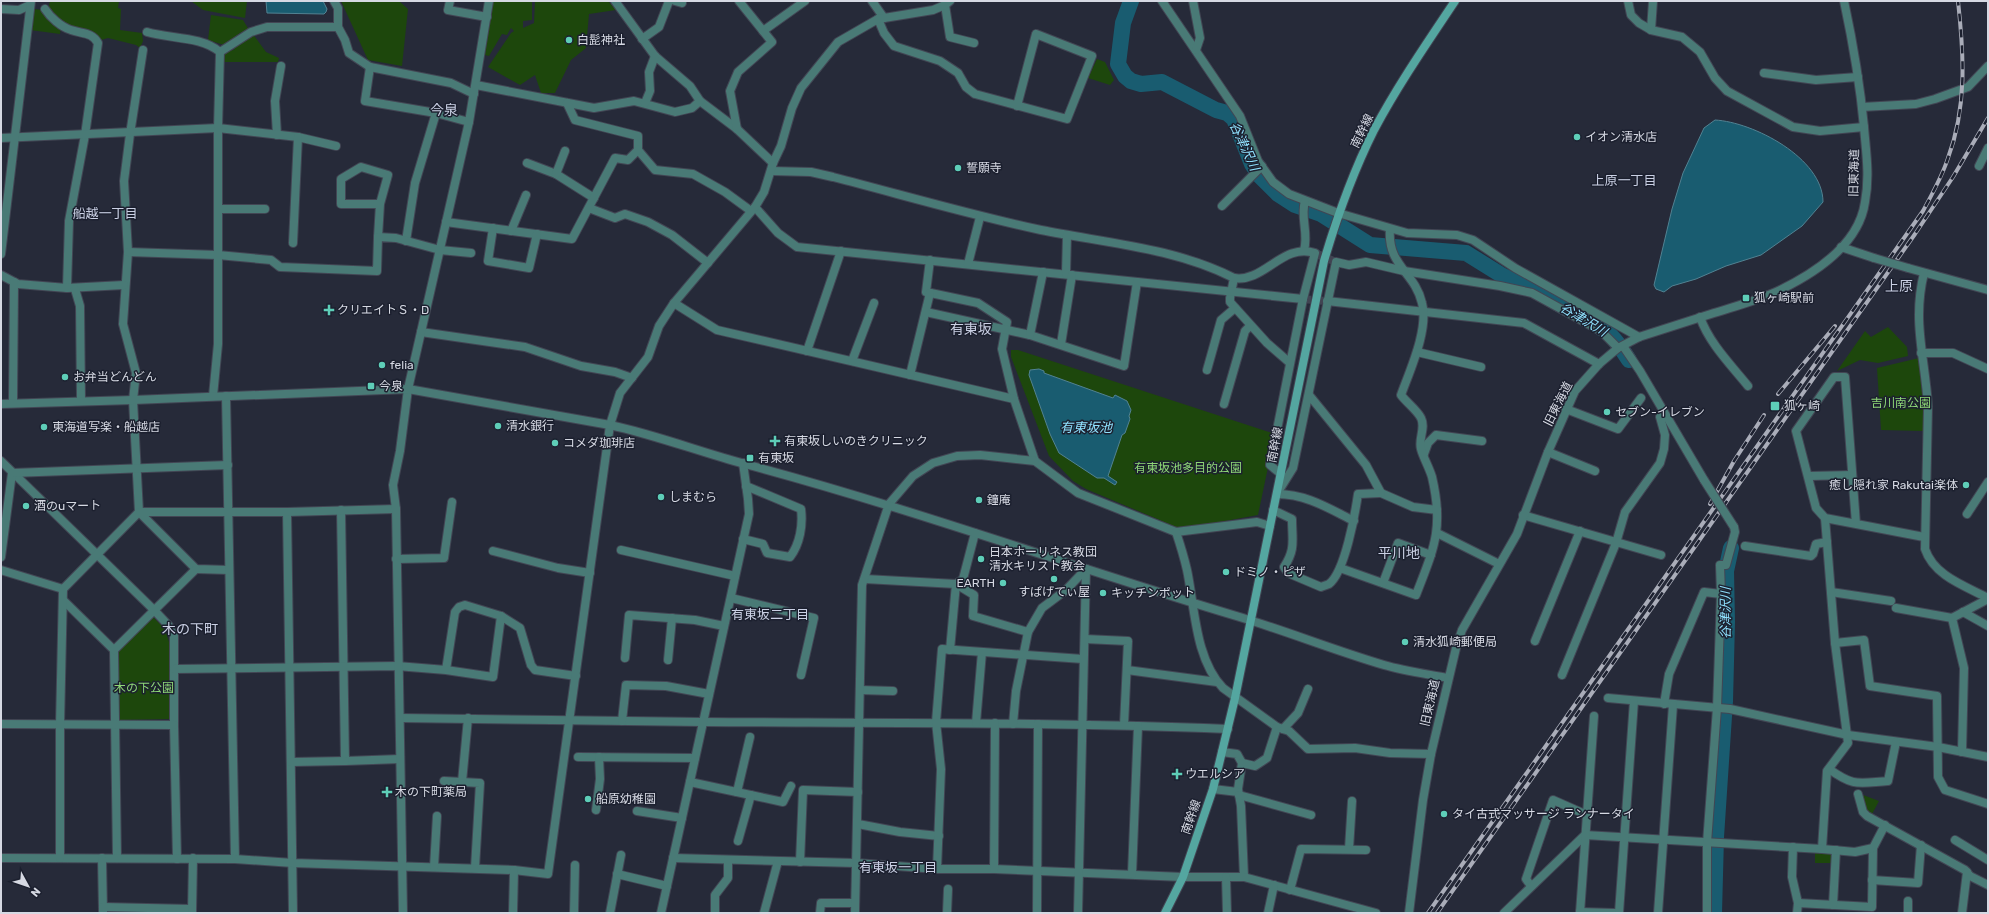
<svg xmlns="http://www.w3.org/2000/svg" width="1989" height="914" font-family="Rubik,'Noto Sans JP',sans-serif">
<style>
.green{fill:#1d470c}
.water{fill:#195c70;stroke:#528292}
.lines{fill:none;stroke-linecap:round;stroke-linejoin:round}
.river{stroke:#195c70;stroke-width:16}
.minor-tunnel{stroke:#404452;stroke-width:8;stroke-dasharray:8 4;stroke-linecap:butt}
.minor-casing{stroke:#424654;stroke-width:10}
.tertiary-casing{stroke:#424654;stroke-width:10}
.secondary-casing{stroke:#424654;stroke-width:10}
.minor{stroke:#497a76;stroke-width:8}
.tertiary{stroke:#497a76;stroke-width:8}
.secondary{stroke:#54a6a0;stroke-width:8}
.rail-casing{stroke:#aaadb9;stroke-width:4}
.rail{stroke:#1c202f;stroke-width:2.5;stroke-dasharray:8;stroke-linecap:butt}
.minor-bridge-casing{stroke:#424654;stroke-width:10;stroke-linecap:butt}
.minor-bridge{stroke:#497a76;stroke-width:8}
.poi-dot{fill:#5eceb8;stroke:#1c202f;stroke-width:1.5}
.labels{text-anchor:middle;stroke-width:3;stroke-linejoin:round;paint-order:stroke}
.poi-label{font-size:12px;fill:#d6d9e3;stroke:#1c202f;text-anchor:start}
.street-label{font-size:12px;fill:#d6d9e3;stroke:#1c202f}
.park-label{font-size:12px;fill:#8ed776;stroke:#1c202f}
.water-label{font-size:13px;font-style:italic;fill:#8fe1fe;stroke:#1c202f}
.neighbourhood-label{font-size:13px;fill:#cad0e4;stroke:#1c202f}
.quarter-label{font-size:14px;fill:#cad0e4;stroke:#1c202f}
</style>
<rect width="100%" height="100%" fill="#262a39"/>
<!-- green -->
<g class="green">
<path d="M 50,1 L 119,1 L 118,8 L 121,9 L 120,30 L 142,33 L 143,41 L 140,48 L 136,45 L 108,38 L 101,40 L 70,28 L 48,10 Z"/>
<path d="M 191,1 L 247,1 L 245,18 L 203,10 Z"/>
<path d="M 341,1 L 399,1 L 408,9 L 402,66 L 368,60 Z"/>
<path d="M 493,1 L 532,1 L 532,20 L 523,21 L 523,28 L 534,23 L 535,1 L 608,1 L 616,10 L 589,14 L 586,48 L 571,60 L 555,93 L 541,93 L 535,75 L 520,85 L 488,67 L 511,33 L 514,31 L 511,28 L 507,35 L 502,34 L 489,56 L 485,55 Z"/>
<path d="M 34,9 L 43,10 L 61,27 L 60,34 L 30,30 Z"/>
<path d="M 211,15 L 243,20 L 249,30 L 240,33 L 224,45 L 208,40 Z"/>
<path d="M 253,34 L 266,52 L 279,58 L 278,62 L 224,62 L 225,51 L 234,50 L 235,44 Z"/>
<path d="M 1097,59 L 1105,62 L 1114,80 L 1110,85 L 1088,78 Z"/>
<path d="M 1888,327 L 1907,347 L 1908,356 L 1878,363 L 1860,360 L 1837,371 L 1865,331 L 1871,337 Z"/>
<path d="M 1011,350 L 1018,350 L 1275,434 L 1258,515 L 1181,529 L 1086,489 L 1073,481 L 1049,456 L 1011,357 Z"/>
<path d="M 1919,358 L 1923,404 L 1923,431 L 1881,430 L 1877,368 Z"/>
<path d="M 153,617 L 165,629 L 169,642 L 170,719 L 118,720 L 118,651 Z"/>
<path d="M 1863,795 L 1879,801 L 1872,814 L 1864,808 Z"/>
<path d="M 1815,852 L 1832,854 L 1833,863 L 1815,863 Z"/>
</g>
<!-- water -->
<g class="water">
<path d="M 266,1 L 323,1 L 327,9 L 326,12 L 324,14 L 267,13 Z"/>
<path d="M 1715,120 C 1753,122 1823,158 1823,202 L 1802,226 L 1761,255 L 1726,266 L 1696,279 L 1672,286 L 1664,292 L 1656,289 L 1654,285 L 1672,209 L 1683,173 L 1704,128 Z"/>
<path d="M 1039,369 L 1044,371 L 1044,373 L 1113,398 L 1115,395 L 1127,401 L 1131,410 L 1129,416 L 1130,419 L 1125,433 L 1122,435 L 1108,476 L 1117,482 L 1115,485 L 1104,478 L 1097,478 L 1059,453 L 1050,434 L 1029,375 L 1030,370 Z"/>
</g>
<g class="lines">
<!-- river -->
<g class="river">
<path d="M 1131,1 L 1123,23 L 1118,64 L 1125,76 L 1131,81 L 1141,84 L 1162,82 L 1216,110 L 1227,113 L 1234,119 L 1252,164 L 1260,176 L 1278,194 L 1295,205 L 1321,214 L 1370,245 L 1466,253 L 1503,276 L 1526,285 L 1564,307"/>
<path d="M 1586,319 C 1609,331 1615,338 1629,360"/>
<path d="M 1714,913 L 1716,837 L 1725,701 L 1727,622 L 1726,571 L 1731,548"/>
</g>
<!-- minor-tunnel -->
<g class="minor-tunnel">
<path d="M 1315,253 L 1336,262"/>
<path d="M 1303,299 L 1327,301"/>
</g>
<defs>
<g id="minor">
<path d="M 334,1 L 338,8 L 338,27 L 345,40 L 349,53 L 370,67 L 451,83 L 474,94"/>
<path d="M 450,1 L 448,10 L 487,17"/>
<path d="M 615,1 L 655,56 L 690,86 L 700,101 L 737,129 L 773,163"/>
<path d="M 675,1 L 682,3"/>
<path d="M 872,1 L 884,18"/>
<path d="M 1162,1 L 1240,116 L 1258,161 L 1273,182 L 1289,194 L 1338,213"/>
<path d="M 1193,1 L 1200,38 L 1196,50"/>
<path d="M 1628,1 L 1631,15 L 1639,23 L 1651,30 L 1682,37 L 1700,52 L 1715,78 L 1727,91 L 1793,127 L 1820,131 L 1864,127"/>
<path d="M 945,5 L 950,37 L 974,43"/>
<path d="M 1,9 L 19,10 L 30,5"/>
<path d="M 45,9 C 50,17 61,27 71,30 C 82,34 92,32 98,43 L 85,135 L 69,221 L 67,288"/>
<path d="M 878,19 L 884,33 L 894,46 L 940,61 L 958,73 L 966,87 L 975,94 L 1067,119 L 1092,56 L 1036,34 L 1017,106"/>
<path d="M 1651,30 L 1653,1"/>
<path d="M 763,31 L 805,1"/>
<path d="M 147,32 C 170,39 201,36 220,52"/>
<path d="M 642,39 L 659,27 L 669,1"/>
<path d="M 143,50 L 130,134 L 124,181 L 128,252 L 123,324 L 136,373 L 133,400 L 139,512 L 196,569 L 229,570"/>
<path d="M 370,67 L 365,101 L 436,113 L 469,122"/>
<path d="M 1764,73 L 1816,80 L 1858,77"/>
<path d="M 476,85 L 594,108 L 634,101 L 675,112 L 692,108 L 700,101"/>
<path d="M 567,103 L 575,120 L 638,136 L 638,150 L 655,170 L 693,174 L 725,192 L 751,211"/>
<path d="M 645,103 L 650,91 L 649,72 L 655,56"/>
<path d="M 1862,107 L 1916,104 L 1935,99 L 1968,87 L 1988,66"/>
<path d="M 737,129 L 730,91 L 738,72 L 772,42 L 739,1"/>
<path d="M 277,135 L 275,101 L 281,66"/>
<path d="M 1,138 L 218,128 L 298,137 L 336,146"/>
<path d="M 527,163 L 556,174 L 594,198"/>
<path d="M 1979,166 L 1988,148"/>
<path d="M 771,171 L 811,172 L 833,177 C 903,195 971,215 1041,230 C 1106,243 1175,248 1234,278 L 1230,298 L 1230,302 L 1267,343 L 1290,363"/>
<path d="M 556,174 L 565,151"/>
<path d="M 1222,206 L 1262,166"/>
<path d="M 755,207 L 778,233 L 797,247 L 1303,299"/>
<path d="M 589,208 L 615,218 L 625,214 L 648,222 L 672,235 L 708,263"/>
<path d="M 218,209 L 265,209"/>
<path d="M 446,222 L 572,239 L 615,158 L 628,160 L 638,150"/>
<path d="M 493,228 L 488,261 L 529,268 L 537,234"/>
<path d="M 511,231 L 526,195"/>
<path d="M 378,237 L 380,204 L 388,175 L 361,167 L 341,179 L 341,204 L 380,204"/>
<path d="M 406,241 L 415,183 L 436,113"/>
<path d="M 293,243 L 298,137"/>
<path d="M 1841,247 L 1874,258"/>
<path d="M 1304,250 C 1309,234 1300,217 1305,201"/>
<path d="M 128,252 L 218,255 L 271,260 L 280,267 L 377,271 L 378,237 L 396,238 L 440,250 L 471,253"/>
<path d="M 1,254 L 31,1"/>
<path d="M 930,260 L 926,292 L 978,303 L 1007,322 L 1002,349 L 1014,399"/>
<path d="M 968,264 L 980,217"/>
<path d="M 1908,268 L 1988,290"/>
<path d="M 1924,273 C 1912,321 1925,358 1928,406 L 1925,549 C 1934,576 1965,586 1988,598"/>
<path d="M 1066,274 L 1067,235"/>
<path d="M 1,275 L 18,284 L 67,288 L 124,285"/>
<path d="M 1234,278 C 1264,283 1283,242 1315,253 L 1303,299 L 1270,465 L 1281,474"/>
<path d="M 75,289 L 80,306 L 81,401"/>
<path d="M 1327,301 L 1524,323 L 1599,364"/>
<path d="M 674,303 L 717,330 L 1014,399 L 1035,461 L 1078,493 L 1176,532 L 1257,522 L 1270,526"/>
<path d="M 926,312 L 1030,335 L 1124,366 L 1137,282"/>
<path d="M 1700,317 C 1709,343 1731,365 1748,386"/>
<path d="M 421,332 L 525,347 L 581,366 L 615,372 L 632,378"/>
<path d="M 1030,335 L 1043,272"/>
<path d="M 1061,344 L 1072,275"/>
<path d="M 1623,346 L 1640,371 L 1704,480"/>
<path d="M 807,351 L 841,251"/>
<path d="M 1417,352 L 1481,367"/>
<path d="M 1921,353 L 1953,353 L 1988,369"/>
<path d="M 852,361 L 874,303"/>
<path d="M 1207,370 L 1221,320 L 1235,308"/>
<path d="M 910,375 L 930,293"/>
<path d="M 1309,395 L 1366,465 L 1381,493 L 1413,507 L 1437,510"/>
<path d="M 213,396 L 218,344 L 218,128 L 220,52 L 251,32 L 267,27 L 338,27"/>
<path d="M 226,396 L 235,859"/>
<path d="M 13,403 L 14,282"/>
<path d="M 1224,404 L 1245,331 L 1250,326"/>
<path d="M 1566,409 L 1618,429 L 1641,398"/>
<path d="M 1548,452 L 1595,471"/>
<path d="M 1424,454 L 1428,443 L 1436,435 L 1482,441"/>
<path d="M 1,461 L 154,610 L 169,626 L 174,636 L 174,725 L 177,859"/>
<path d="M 1809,476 L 1852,475"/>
<path d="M 1278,492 L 1293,468 L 1336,262 L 1349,265 L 1366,262 L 1404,271 L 1500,286 L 1532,293 L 1601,331 L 1618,348"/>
<path d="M 1277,494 C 1306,494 1328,508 1354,521"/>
<path d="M 341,510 L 345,761 L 400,759"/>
<path d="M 1273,510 L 1292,519 C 1292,540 1296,549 1284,567 L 1288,573 L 1321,587 C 1323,586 1327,585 1329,584 C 1345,572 1355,514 1358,494 L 1381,493"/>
<path d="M 287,512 L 293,913"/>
<path d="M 1967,514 L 1988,482"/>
<path d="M 1523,515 L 1661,555"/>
<path d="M 1856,524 L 1845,377 L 1834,377 L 1796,431 L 1816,508 L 1825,518 L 1924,537"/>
<path d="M 1176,532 C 1180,544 1184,557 1187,570 C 1195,608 1195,659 1223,688 L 1277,727 L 1289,731 L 1308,749 L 1355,748 L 1390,753 L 1431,754"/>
<path d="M 1437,533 L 1499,564"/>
<path d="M 743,539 L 763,544 L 767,553 L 790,557 C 800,544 803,525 801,509 L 746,486"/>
<path d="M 1745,546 L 1811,556 L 1813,554 L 1816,544 L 1827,542"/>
<path d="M 621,550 L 735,576"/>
<path d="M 493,551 L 558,568 L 590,573"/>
<path d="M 1,557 L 12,473 L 228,465"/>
<path d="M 396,559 L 444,558 L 452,502"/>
<path d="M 1340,568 L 1416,595 C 1434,548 1444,529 1432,477 C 1429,467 1423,457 1421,449 C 1418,439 1426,428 1421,418 C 1417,410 1407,403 1401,395 C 1410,370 1429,329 1422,303 C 1415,272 1387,266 1390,229"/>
<path d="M 1,570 L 63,589"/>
<path d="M 865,579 L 956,584 L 974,595 L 973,616 L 1028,632"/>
<path d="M 1383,583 L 1398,543 L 1431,555"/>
<path d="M 1831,592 L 1891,601"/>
<path d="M 731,598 L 814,618 L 801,675"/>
<path d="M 64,601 L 114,650 L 117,858"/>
<path d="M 1896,608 L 1952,618"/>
<path d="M 1963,612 L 1988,626"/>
<path d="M 501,616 L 520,628 L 531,665 L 535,670 L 576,676"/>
<path d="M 1085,639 L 1128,641 L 1124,725"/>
<path d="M 1535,641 L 1580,531"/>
<path d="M 1835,643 L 1864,640 L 1870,686 L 1937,696 L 1938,777 L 1945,790 L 1988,804"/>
<path d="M 114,650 L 196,569"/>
<path d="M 950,650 L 956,584 L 963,579 L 975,533"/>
<path d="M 625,658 L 629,615 L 695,620 L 724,626"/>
<path d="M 668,660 L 672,618"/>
<path d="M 174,669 L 397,666 L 446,670 L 493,677 L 501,616 L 465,605 L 459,607 L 455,612 L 446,670"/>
<path d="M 1127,670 L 1217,682"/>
<path d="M 1562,675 L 1616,543 L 1625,512 L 1660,463 L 1664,449 L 1665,435 L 1660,417 L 1664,414"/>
<path d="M 860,690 L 893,691"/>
<path d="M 1608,698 L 1730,709 L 1848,735 L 1938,747 L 1988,757"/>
<path d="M 1664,704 L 1669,674 L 1704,592 L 1721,594"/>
<path d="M 400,718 C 501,719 602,721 703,722 C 878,723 1053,722 1228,729"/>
<path d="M 622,721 L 626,685 L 666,686 L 709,694"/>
<path d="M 976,723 L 982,652"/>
<path d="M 1,724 L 174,725"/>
<path d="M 1013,724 L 1016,691 L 1028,632 L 1042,608 L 1066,590 L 1086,569"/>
<path d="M 1283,729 L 1298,713 L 1308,689"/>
<path d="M 1222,752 L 1237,754 L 1242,763 L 1238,789 L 1241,806 L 1244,877"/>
<path d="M 1962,752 L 1964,668 L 1952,618 L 1988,599"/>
<path d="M 578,757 L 695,758"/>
<path d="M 291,762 L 345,761"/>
<path d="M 1242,763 L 1255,766 L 1267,758 L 1277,727"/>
<path d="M 1829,769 C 1854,787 1858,783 1888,781 L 1896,742"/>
<path d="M 444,781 L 480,783 L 475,868"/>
<path d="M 462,782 L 468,718"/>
<path d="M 690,782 L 783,802 L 791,786"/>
<path d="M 1213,789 L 1238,792"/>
<path d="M 737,792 L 750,737"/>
<path d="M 1858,794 L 1863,812 L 1867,816 L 1965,870 L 1970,876 L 1988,885"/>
<path d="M 1239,795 L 1311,815"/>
<path d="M 596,810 L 600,779 L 599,757"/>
<path d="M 637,811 L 682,818"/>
<path d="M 858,824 L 900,832 L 939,836"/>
<path d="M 1955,840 L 1988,860"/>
<path d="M 738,841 L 751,795"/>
<path d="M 1793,847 L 1792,877 L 1798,903 L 1797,913"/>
<path d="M 1349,849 L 1352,801"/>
<path d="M 1822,849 L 1827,771 L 1848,743 L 1835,643 L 1825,518"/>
<path d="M 1,858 L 235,859 L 293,863 L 514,870 L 548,874 L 610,425 L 620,393 L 648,357 L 659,326 L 674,303 L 755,207 L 764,192 L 773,163 L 781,146 L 792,108 L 801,88 L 838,42 L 878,19 L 933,10 L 945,5 L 950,1"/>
<path d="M 60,858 L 60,725 L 63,589 L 139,512 L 287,512 L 396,509"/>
<path d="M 102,858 L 103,912"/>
<path d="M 673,858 L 856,863 L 937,869 L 994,869 L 1183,877 L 1244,877 L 1376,913"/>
<path d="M 800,862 L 803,790 L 858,792"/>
<path d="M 434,867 L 437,816"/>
<path d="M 937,869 L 941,769 L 936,722 L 942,649 L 1083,659"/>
<path d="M 994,869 L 995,723"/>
<path d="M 617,874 L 667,886"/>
<path d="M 1132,874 L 1138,726"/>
<path d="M 1226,877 L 1227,913"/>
<path d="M 1872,880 L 1918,883 L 1921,845"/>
<path d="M 1531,886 L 1526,879 L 1553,800 L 1587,815"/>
<path d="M 1290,890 L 1301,849 L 1366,850"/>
<path d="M 1908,901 L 1908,913"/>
<path d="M 1798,903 L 1872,907 L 1873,848"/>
<path d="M 1833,905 L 1836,850"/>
<path d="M 103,907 L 192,909"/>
<path d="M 1580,912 L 1615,913"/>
<path d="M 192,913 L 193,858"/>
<path d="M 403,913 L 396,509 L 393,485 L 400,451 L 408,389 L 469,122 L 489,1"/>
<path d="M 513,913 L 514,870"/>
<path d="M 574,913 L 575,865"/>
<path d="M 610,913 L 621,855"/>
<path d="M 661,913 L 749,514 L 748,499 L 743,463"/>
<path d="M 715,913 L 715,895 L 728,878 L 728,860"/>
<path d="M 764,913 L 778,861"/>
<path d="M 820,913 L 821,903 L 855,903"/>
<path d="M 855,913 L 862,585 L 889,504 L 913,476 L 933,463 L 957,456 L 980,455 L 1035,461"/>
<path d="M 947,913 L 948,889"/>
<path d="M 1037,913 L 1038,724"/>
<path d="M 1078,913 L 1086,569"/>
<path d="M 1268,913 L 1274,885"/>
<path d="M 1504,913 L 1585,835 L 1822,849 L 1855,852 L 1873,848 L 1885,825"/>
<path d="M 1580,913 L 1594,716"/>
<path d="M 1619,913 L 1634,701"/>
<path d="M 1658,913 L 1673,705"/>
<path d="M 1707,913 L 1707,843 L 1717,708 L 1721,594 L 1720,565 L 1726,565 L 1735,532 L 1734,527"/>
<path d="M 1962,913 L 1967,872"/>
</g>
<g id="tertiary">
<path d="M 1338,213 L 1407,233 L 1457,235 L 1473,240 L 1515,268 L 1639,337"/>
<path d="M 1,404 L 133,400 L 408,389 L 610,425 C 656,435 700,452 745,464 C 910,508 1070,566 1233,615 C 1284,630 1333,650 1384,665 C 1404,671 1427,674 1448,678"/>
<path d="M 1409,913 L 1423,800 L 1431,754 L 1456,648 L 1462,630 L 1517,534 L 1548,452 L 1575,391 L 1599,364 L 1618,348 L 1639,337 C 1664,329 1689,321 1714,313 C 1736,306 1759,300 1780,290 C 1815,273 1859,244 1865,202 C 1870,176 1866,152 1864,127 C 1860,84 1853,43 1844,1"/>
</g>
<path id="secondary" d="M 1165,913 L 1183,877 L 1213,789 L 1235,698 L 1324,261 C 1337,217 1353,172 1374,130 C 1398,85 1427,43 1455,1"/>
</defs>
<!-- minor casing -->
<use href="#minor" class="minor-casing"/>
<!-- tertiary casing -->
<use href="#tertiary" class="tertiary-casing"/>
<!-- secondary casing -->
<use href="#secondary" class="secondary-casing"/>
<!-- minor -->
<use href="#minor" class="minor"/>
<!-- tertiary -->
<use href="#tertiary" class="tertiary"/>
<!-- secondary -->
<use href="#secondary" class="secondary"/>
<defs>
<g id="rail">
<path d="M 1778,394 L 1835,326"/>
<path d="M 1710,504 L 1734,461 L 1764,415"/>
<path d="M 1428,913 L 1923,211 C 1932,194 1942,177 1948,158 C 1967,107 1964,55 1958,1"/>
<path d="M 1437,913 L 1915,234 L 1953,177 L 1988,118"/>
</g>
</defs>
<!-- rail casing -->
<use href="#rail" class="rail-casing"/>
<!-- rail -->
<use href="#rail" class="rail"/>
<defs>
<g id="minor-bridge">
<path d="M 1874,258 L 1908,268"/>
<path d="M 1704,480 L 1734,527"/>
</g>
</defs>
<!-- minor-bridge casing -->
<use href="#minor-bridge" class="minor-bridge-casing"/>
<!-- minor-bridge -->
<use href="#minor-bridge" class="minor-bridge"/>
</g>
<!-- markers -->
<g class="poi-dot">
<circle cx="569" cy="40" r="4"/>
<circle cx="1577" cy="137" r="4"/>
<circle cx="958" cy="168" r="4"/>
<rect x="1742" y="294" width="8" height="8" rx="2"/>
<path d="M327 304h4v4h4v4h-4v4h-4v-4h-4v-4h4z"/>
<circle cx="382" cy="365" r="4"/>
<circle cx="65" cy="377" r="4"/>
<rect x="367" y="382" width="8" height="8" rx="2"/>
<rect x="1770" y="401" width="10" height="10" rx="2"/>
<circle cx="1607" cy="412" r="4"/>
<circle cx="498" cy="426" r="4"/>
<circle cx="44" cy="427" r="4"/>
<path d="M773 435h4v4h4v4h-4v4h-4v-4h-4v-4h4z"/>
<circle cx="555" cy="443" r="4"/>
<rect x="746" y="454" width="8" height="8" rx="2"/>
<circle cx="1966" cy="485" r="4"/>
<circle cx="661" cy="497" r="4"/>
<circle cx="979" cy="500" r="4"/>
<circle cx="26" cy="506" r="4"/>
<circle cx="981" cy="559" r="4"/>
<circle cx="1226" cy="572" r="4"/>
<circle cx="1054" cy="579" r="4"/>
<circle cx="1003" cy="583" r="4"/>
<circle cx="1103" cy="593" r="4"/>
<circle cx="1405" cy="642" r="4"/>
<path d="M1175 768h4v4h4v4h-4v4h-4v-4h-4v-4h4z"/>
<path d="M385 786h4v4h4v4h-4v4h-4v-4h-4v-4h4z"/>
<circle cx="588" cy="799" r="4"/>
<circle cx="1444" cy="814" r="4"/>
</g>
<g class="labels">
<!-- poi labels -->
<g class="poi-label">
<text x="577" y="44">白髭神社</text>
<text x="1585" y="141">イオン清水店</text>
<text x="966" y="172">誓願寺</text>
<text x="1754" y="302">狐ヶ崎駅前</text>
<text x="337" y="314">クリエイトＳ・D</text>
<text x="390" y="369">felia</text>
<text x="73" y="381">お弁当どんどん</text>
<text x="379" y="390">今泉</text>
<text x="1784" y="410">狐ヶ崎</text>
<text x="1615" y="416">セブン-イレブン</text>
<text x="506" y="430">清水銀行</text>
<text x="52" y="431">東海道写楽・船越店</text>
<text x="784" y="445">有東坂しいのきクリニック</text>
<text x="563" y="447">コメダ珈琲店</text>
<text x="758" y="462">有東坂</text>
<text x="1958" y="489" text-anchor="end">癒し隠れ家 Rakutai楽体</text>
<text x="669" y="501">しまむら</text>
<text x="987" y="504">鐘庵</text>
<text x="34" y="510">酒のuマート</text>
<text x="989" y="556">日本ホーリネス教団<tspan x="989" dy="14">清水キリスト教会</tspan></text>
<text x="1234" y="576">ドミノ・ピザ</text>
<text x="995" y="587" text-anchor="end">EARTH</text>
<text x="1054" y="596" text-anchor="middle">すぱげてぃ屋</text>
<text x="1111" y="597">キッチンポット</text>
<text x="1413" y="646">清水狐崎郵便局</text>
<text x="1185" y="778">ウエルシア</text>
<text x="395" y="796">木の下町薬局</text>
<text x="596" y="803">船原幼稚園</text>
<text x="1452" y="818">タイ古式マッサージ ランナータイ</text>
</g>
<!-- street labels -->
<g class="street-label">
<text transform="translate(1362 131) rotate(-64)" y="4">南幹線</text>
<text transform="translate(1854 173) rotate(-89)" y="4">旧東海道</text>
<text transform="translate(1558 404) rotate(-63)" y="4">旧東海道</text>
<text transform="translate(1275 445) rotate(-79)" y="4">南幹線</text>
<text transform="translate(1430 703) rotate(-77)" y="4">旧東海道</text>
<text transform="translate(1191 817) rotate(-71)" y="4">南幹線</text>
</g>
<!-- park labels -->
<g class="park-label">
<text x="1901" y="407">吉川南公園</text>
<text x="1188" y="472">有東坂池多目的公園</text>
<text x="144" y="692">木の下公園</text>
</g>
<!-- water labels -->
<g class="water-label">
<text transform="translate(1245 146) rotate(65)" y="5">谷津沢川</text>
<text transform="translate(1584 319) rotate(31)" y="5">谷津沢川</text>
<text x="1086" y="432">有東坂池</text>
<text transform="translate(1725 613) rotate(-90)" y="5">谷津沢川</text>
</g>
<!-- neighbourhood labels -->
<g class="neighbourhood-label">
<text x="1624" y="185">上原一丁目</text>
<text x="105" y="218">船越一丁目</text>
<text x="770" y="619">有東坂二丁目</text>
<text x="898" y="872">有東坂一丁目</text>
</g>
<!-- quarter labels -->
<g class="quarter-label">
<text x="444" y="115">今泉</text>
<text x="1899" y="291">上原</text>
<text x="971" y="334">有東坂</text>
<text x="1399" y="558">平川地</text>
<text x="190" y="634">木の下町</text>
</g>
</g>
<!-- border -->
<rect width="1989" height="914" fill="none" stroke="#d6d9e3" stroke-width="4"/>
<!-- north arrow -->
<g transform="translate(28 886) rotate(130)" stroke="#1c202f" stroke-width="3" paint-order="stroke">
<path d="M0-3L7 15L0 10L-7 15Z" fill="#d6d9e3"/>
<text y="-6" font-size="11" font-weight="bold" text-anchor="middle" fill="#d6d9e3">N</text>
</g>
</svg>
